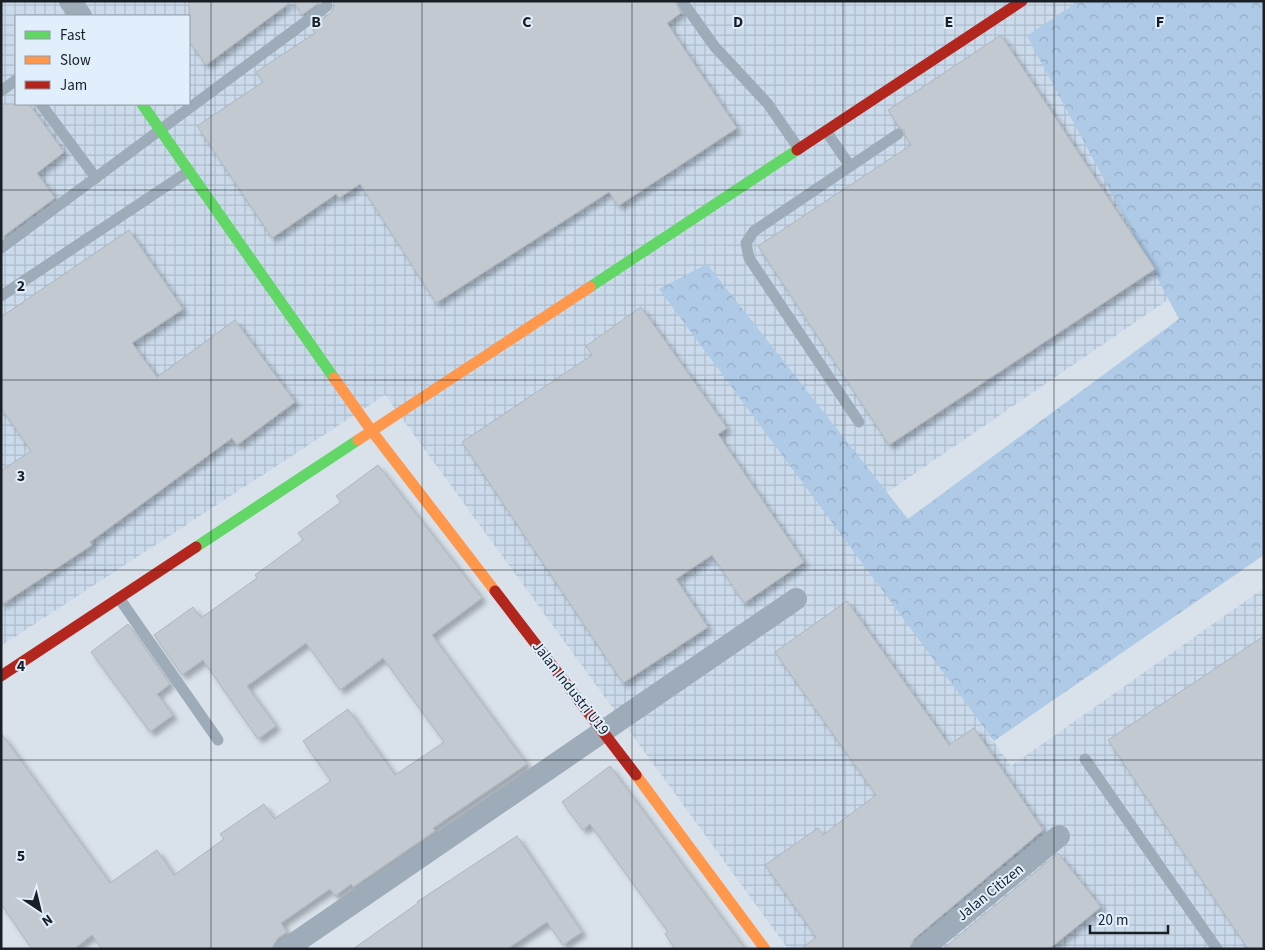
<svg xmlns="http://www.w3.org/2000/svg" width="1265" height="950" font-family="'Source Sans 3',sans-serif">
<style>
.industrial{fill:url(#industrial-grid);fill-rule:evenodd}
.forest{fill:url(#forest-crowns)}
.building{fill:#c2c9d1;stroke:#aeb5bd;filter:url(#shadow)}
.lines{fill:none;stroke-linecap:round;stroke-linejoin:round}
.lane{stroke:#9eabb8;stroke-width:11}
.street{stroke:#9eabb8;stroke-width:22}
.fast{stroke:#63d668;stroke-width:11}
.slow{stroke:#ff974d;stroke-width:11}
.jam{stroke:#b3261e;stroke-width:11}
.grid{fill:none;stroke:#191f25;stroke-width:1;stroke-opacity:0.55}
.labels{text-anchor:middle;stroke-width:4;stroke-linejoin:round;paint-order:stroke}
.street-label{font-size:15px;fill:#191f25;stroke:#e1effd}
.grid-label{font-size:16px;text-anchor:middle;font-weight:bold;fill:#191f25;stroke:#e1effd;stroke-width:4;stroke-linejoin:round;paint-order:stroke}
</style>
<defs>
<pattern id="industrial-grid" width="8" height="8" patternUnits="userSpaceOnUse" patternTransform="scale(1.25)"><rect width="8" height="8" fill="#cbdbec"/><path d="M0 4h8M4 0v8" fill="none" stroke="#aebcca"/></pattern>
<pattern id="forest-crowns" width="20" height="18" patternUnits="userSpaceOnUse" patternTransform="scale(1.25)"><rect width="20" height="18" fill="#aecae7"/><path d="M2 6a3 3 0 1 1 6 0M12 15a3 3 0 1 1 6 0" fill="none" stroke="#95adc6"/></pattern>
<filter id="shadow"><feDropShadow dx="4.5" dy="4.5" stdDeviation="2.5" flood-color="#0004"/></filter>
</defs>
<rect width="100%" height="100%" fill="#d9e2eb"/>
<!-- industrial -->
<path class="industrial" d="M 1,1 L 1264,1 L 1264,234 L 841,524 L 1011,766 L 1264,588 L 1264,949 L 788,949 L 385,395 L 1,646 ZM 16,16 L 189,16 L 189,104 L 16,104 Z"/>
<!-- forest -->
<path class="forest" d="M 1079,1 L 1264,1 L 1264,555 L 994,741 L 659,289 L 707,264 L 908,519 L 1179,319 L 1027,36 Z"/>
<!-- building -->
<g class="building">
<path d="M 189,1 L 292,1 L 206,65 L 189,41 Z"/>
<path d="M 293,1 L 321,1 L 302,15 Z"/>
<path d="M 333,1 L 675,1 L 681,13 L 667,23 L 737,128 L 618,206 L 609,192 L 436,303 L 360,184 L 339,198 L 336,194 L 272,238 L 197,126 L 263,82 L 256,72 L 315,33 L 311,27 L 332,12 L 334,6 Z"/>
<path d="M 1001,35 L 1155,269 L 889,445 L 758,246 L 911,145 L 905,136 L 904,130 L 899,127 L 888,110 Z"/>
<path d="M 1,104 L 29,104 L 64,152 L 37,173 L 55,198 L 1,238 Z"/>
<path d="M 129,230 L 183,309 L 132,343 L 157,377 L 235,320 L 295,402 L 237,445 L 232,438 L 90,542 L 92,545 L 1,605 L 1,471 L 31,451 L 1,408 L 1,317 Z"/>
<path d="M 641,307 L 727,428 L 718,434 L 804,562 L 744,603 L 712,555 L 676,579 L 708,627 L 623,683 L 462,442 L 592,355 L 586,346 Z"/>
<path d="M 378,465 L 482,598 L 432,635 L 527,764 L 433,828 L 435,831 L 353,887 L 351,884 L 335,896 L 330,889 L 281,923 L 287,932 L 278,938 L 271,949 L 102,949 L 92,935 L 74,949 L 32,949 L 1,904 L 1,733 L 110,883 L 157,850 L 174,875 L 224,839 L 220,834 L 264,804 L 274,819 L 331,781 L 303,741 L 348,709 L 395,775 L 444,742 L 383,658 L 340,690 L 306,643 L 247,686 L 276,726 L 258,739 L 203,660 L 182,675 L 154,635 L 193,607 L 201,618 L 257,578 L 255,575 L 303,540 L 298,533 L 341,502 L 336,496 Z"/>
<path d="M 847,601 L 949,745 L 974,728 L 1043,830 L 914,939 L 909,949 L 801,949 L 816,937 L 765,865 L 818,828 L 823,835 L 876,795 L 775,652 Z"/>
<path d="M 128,624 L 170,684 L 157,694 L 173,715 L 150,732 L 91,652 Z"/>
<path d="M 1264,636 L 1264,949 L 1248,949 L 1108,740 Z"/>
<path d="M 610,766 L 745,949 L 675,949 L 665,934 L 668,932 L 590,824 L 583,830 L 562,802 Z"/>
<path d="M 517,836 L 582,932 L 563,945 L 547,922 L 507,949 L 353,949 L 418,903 L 417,902 Z"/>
<path d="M 1058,853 L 1101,907 L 1049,949 L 943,949 Z"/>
</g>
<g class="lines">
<!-- lane -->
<g class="lane">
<path d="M 682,1 L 715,47 L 768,104 L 799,149"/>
<path d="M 1,91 L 16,80"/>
<path d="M 41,104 L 96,178"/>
<path d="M 826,131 L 850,166"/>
<path d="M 1,248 L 327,6"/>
<path d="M 1,296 L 189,171"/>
<path d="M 859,422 L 749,258 L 746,243 L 754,231 L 898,134"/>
<path d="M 119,598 L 218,740"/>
<path d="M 1085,759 L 1217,949"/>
</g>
<!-- street -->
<g class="street">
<path d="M 70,1 L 81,16"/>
<path d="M 286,949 L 796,599"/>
<path d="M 922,949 L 1059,836"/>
</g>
<!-- fast -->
<g class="fast">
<path d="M 142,104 L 334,378"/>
<path d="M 590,287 L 797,150"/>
<path d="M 196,547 L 358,440"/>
</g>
<!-- slow -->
<g class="slow">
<path d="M 334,378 L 371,430 L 495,591"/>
<path d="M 358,440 L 590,287"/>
<path d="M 636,775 L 765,949"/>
</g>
<!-- jam -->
<g class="jam">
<path d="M 797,150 L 1022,1"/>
<path d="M 495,591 L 636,775"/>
<path d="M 1,676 L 196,547"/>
</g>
</g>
<!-- grid -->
<path class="grid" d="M 211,1 L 211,949M 422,1 L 422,949M 632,1 L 632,949M 843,1 L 843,949M 1054,1 L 1054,949M 1,190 L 1264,190M 1,380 L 1264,380M 1,570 L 1264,570M 1,760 L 1264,760"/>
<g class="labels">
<!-- street labels -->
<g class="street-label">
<text transform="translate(571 688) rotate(52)" y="5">Jalan Industri U19</text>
<text transform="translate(990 892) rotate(-39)" y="5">Jalan Citizen</text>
</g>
</g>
<g class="grid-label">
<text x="316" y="27">B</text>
<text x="527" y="27">C</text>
<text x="738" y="27">D</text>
<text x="949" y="27">E</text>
<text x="1160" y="27">F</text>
<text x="21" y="291">2</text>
<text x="21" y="481">3</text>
<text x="21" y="671">4</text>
<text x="21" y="861">5</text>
</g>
<!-- border -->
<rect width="1265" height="950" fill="none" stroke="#191f25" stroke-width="5"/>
<!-- legend -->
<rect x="15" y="15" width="175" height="90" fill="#e1effd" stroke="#919ca7"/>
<rect x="25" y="31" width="25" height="8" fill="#63d668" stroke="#919ca7"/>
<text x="60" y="40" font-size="15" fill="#191f25">Fast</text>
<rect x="25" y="56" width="25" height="8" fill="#ff974d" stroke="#919ca7"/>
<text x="60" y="65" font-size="15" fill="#191f25">Slow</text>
<rect x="25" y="81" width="25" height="8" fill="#b3261e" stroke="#919ca7"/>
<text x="60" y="90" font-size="15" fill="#191f25">Jam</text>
<!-- north arrow -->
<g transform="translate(40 910) rotate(145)" stroke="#e1effd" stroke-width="4" paint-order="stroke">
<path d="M0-4L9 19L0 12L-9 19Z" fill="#191f25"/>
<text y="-8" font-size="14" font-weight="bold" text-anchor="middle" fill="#191f25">N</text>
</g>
<!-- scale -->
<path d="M1090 925v8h78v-8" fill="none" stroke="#191f25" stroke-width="2.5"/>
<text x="1098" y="925" font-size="15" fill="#191f25" stroke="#e1effd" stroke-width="4" paint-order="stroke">20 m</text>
</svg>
